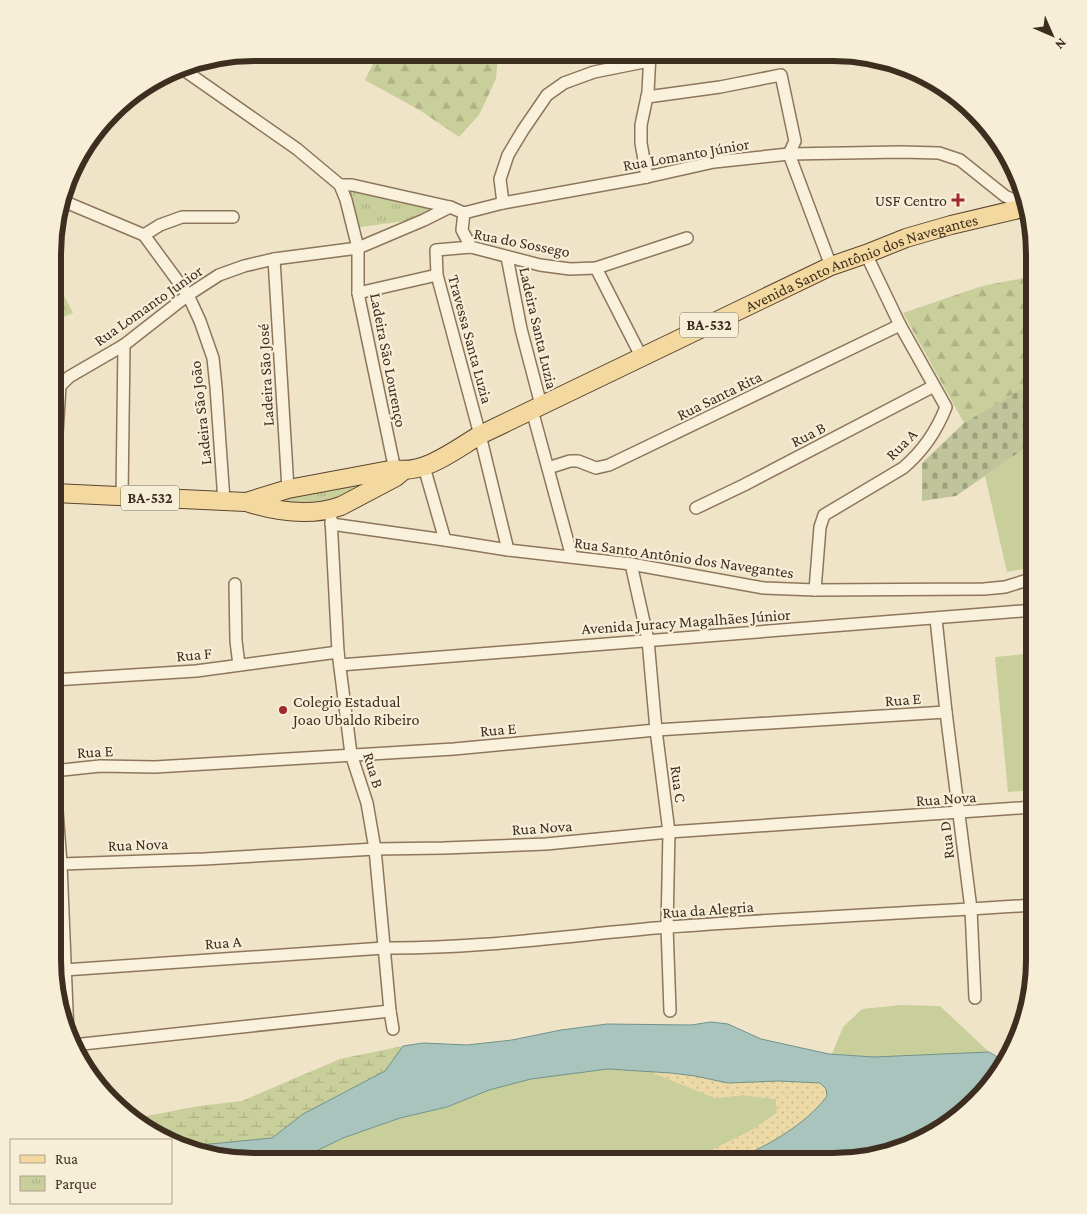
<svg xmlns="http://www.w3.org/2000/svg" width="1087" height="1214" font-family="'Crimson Pro',serif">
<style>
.grass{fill:#c9cf9b}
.forest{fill:url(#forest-firs)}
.wetland{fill:url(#wetland-marsh)}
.sand{fill:url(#sand-dots)}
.cemetery{fill:url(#cemetery-stones)}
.park{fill:url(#park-tufts)}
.water{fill:#a9c4bc;stroke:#6f938a}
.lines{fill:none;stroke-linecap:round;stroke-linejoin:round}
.street-casing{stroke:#8d765c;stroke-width:14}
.primary-casing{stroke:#5b4430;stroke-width:20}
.street{stroke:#faf1dc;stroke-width:11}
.primary{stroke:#f3d9a0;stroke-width:18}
.poi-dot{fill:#9e2a2b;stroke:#f7eed8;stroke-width:2}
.labels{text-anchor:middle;stroke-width:4.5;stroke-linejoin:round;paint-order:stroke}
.shield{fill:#f7eed8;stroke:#756857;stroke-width:1}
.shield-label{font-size:15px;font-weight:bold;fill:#3d2e20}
.street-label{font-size:16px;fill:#3d2e20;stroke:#f7eed8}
.poi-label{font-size:16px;fill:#3d2e20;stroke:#f7eed8;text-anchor:end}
.rim{fill:none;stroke:#3d2e20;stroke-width:6}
</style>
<defs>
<pattern id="forest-firs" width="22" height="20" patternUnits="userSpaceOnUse" patternTransform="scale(1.25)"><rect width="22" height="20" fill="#c9cf9b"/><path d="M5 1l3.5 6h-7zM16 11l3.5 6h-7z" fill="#aeb285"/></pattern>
<pattern id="wetland-marsh" width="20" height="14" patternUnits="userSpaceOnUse" patternTransform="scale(1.25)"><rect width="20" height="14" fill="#c9cf9b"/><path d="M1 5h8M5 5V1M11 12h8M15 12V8" fill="none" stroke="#aeb285"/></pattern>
<pattern id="sand-dots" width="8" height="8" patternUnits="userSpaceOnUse" patternTransform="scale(1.25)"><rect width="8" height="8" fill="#ecd9a5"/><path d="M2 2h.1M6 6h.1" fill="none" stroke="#cbbb8e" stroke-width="1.8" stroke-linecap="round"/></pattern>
<pattern id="cemetery-stones" width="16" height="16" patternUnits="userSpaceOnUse" patternTransform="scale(1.25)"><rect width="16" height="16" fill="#bfc49a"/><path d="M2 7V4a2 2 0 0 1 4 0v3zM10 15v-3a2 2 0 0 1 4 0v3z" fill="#9ca07d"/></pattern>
<pattern id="park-tufts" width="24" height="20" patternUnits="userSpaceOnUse" patternTransform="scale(1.25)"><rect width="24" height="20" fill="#c9cf9b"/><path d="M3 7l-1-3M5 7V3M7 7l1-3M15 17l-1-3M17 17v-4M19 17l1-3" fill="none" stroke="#aeb285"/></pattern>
</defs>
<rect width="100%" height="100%" fill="#f0e4c8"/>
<!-- grass -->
<g class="grass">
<path d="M 1034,442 L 1034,567 L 1007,572 L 985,476 Z"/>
<path d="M 1034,653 L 1034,790 L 1008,792 L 995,657 Z"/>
<path d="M 901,1005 L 940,1006 L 989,1052 L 874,1057 L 832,1054 L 843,1027 L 862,1009 Z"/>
<path d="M 608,1069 L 649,1071 L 715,1098 L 743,1095 L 776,1099 L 777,1113 L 752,1130 L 690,1161 L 288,1161 L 300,1159 L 343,1138 L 400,1118 L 447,1107 L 489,1090 L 531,1079 Z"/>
</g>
<!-- forest -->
<g class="forest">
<path d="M 378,53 L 498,53 L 496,79 L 479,115 L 459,137 L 421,111 L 365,80 Z"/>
<path d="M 847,54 L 859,54 L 934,80 L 962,106 L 924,85 Z"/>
<path d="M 1034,276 L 1034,409 L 1022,389 L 964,423 L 903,313 L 982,286 Z"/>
<path d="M 54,283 L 60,288 L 73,313 L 54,321 Z"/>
</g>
<!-- wetland -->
<path class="wetland" d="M 403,1046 L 385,1071 L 303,1114 L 272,1138 L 190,1146 L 154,1135 L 136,1118 L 199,1106 L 242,1101 L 340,1059 Z"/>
<!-- sand -->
<path class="sand" d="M 649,1071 L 695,1076 L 728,1083 L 779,1081 L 820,1083 L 826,1089 L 827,1096 C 810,1120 761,1153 732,1161 C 720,1164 703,1161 690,1161 L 752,1130 L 777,1114 L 776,1099 L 743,1095 L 715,1098 Z"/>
<!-- cemetery -->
<path class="cemetery" d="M 1022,389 L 1034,409 L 1034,442 L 956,496 L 922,501 L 922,463 L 964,423 Z"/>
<!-- park -->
<g class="park">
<path d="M 349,191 L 438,208 L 412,220 L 354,228 Z"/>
<path d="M 383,478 L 332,514 L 252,501 Z"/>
</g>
<!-- water -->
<path class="water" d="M 711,1022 L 728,1024 L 761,1039 L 829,1054 L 874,1057 L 989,1052 L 1006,1062 L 945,1128 L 897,1151 L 846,1161 L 731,1161 C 763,1149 807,1124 827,1096 L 826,1089 L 820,1083 L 779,1081 L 728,1083 L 695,1076 L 671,1073 L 608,1069 L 531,1079 L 489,1090 L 447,1107 L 400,1118 L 343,1138 L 300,1159 L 288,1161 L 241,1161 L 190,1146 L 272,1138 L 303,1114 L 385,1071 L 403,1046 L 423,1043 L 467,1045 L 512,1040 L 561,1030 L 607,1024 L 691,1025 Z"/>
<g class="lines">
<defs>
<g id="street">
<path d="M 181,68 L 297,149 L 340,185 L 346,200 L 358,248 L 358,293 L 396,475"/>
<path d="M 647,97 L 720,87 L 781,75 L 795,141 L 789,154 L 831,266"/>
<path d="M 647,177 L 641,143 L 641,125 L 648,92 L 650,54"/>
<path d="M 340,185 L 352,185 L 450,207 L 464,213 L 503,203 L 647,177 L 714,162 L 789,154 L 901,152 L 939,153 L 960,160 L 1005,196 L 1027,206"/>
<path d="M 63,201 L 144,235 L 188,295 L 200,321 L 213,358 L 216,387 L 224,501"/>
<path d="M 503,203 L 500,179 L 508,155 L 523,130 L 547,95 L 564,83 L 594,72 L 649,61"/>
<path d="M 464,213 L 462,230 L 471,247"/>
<path d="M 144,235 L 160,225 L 182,217 L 233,217"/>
<path d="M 507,257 L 521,329 L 541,405"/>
<path d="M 274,259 L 288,489"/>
<path d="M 596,268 L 642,358"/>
<path d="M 358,293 L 437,275"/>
<path d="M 532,410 L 572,557"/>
<path d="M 424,467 L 445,540"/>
<path d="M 548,468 L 570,461 L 578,461 L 596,468 L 609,465 L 900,325"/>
<path d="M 54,480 L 60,386 L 69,377 L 124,345 L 188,295 L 219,275 L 244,266 L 274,259 L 358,248 L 424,220 L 450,207"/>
<path d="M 122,496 L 124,345"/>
<path d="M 696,508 L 744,485 L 934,386"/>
<path d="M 331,518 L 338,652 L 351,754 L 367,803 L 375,849 L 390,1011 L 393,1029"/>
<path d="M 331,524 L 445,540 L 508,550 L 631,564 L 764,588 L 815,590 L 984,589 L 1005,587 L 1034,578"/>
<path d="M 508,550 L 480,435 L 437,275 L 436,250 L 471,247 L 540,265 L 570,269 L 596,268 L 687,238"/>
<path d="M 631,564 L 648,640 L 656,730 L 669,832 L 667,927 L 670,1011"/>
<path d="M 235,584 L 236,641 L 239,665"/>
<path d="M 815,590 L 820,527 L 824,515 L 903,468 C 922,452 937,430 946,407 L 900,325 L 866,254"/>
<path d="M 936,619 L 946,712 L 971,909 L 975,998"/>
<path d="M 340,665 L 1034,610"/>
<path d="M 53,680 L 196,671 L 338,652"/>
<path d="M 53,699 L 54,771 L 61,864 L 68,1035"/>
<path d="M 53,771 L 100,766 L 155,767 L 454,749 L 656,730 L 946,712"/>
<path d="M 53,868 L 61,864 L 204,859 L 375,849 L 444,848 L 546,844 L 669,832 L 1034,807"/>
<path d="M 64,970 L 384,948 C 479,949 572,935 667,927 C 789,918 912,913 1034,905"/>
<path d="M 73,1045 L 390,1011"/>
</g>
<g id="primary">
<path d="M 54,493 L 246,502 C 277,512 310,517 341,506 L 396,477 L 403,471"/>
<path id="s1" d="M 246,502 L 288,489 L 395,469 C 424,475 456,449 480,435 L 831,266 L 866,254 L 906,238 L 951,225 L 1027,207"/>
</g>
</defs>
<!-- street casing -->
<use href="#street" class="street-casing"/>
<!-- primary casing -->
<use href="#primary" class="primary-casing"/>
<!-- street -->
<use href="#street" class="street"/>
<!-- primary -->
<use href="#primary" class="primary"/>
</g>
<!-- markers -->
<g class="poi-dot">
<path d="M955.5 192.5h5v5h5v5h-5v5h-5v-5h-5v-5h5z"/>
<circle cx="283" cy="710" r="5"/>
</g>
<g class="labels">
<!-- shield labels -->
<g class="shield">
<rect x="680" y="312.5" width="58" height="25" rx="4"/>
<rect x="121" y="485.5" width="58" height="25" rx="4"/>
</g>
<g class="shield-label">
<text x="709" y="330">BA-532</text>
<text x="150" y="503">BA-532</text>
</g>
<!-- street labels -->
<g class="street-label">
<text transform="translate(686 154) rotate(-10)" y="6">Rua Lomanto Júnior</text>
<text transform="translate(522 242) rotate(11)" y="6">Rua do Sossego</text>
<text dy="6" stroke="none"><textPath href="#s1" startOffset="666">Avenida Santo Antônio dos Navegantes</textPath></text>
<text transform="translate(148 305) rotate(-35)" y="6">Rua Lomanto Junior</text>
<text transform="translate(539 328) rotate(77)" y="6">Ladeira Santa Luzia</text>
<text transform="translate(471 339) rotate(75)" y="6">Travessa Santa Luzia</text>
<text transform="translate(389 360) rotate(79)" y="6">Ladeira São Lourenço</text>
<text transform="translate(265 375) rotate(-93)" y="6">Ladeira São José</text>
<text transform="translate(719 395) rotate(-26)" y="6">Rua Santa Rita</text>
<text transform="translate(200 413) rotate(-96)" y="6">Ladeira São João</text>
<text transform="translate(808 434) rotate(-27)" y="6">Rua B</text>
<text transform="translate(901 444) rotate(-45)" y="6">Rua A</text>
<text transform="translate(684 557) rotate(8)" y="6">Rua Santo Antônio dos Navegantes</text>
<text transform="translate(686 621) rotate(-4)" y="6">Avenida Juracy Magalhães Júnior</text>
<text transform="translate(194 654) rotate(-5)" y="6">Rua F</text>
<text transform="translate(903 699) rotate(-4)" y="6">Rua E</text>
<text transform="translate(498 729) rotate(-5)" y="6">Rua E</text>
<text transform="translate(95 751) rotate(-3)" y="6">Rua E</text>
<text transform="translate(374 770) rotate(73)" y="6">Rua B</text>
<text transform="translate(679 784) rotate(82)" y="6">Rua C</text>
<text transform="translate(946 798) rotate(-4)" y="6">Rua Nova</text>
<text transform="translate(542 827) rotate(-4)" y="6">Rua Nova</text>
<text transform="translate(946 840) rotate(-97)" y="6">Rua D</text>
<text transform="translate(138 844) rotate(-2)" y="6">Rua Nova</text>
<text transform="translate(708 909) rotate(-4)" y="6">Rua da Alegria</text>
<text transform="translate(223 942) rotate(-4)" y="6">Rua A</text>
</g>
<!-- poi labels -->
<g class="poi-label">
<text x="947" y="206">USF Centro</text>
<text x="293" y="707" text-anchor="start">Colegio Estadual<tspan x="293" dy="18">Joao Ubaldo Ribeiro</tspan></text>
</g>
</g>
<!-- crop -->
<path d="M0 0H1087V1214H0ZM254 61H833A193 193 0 0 1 1026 254V960A193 193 0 0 1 833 1153H254A193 193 0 0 1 61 960V254A193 193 0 0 1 254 61Z" fill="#f7eed8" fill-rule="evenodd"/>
<path class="rim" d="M254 61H833A193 193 0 0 1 1026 254V960A193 193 0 0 1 833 1153H254A193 193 0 0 1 61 960V254A193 193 0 0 1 254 61Z"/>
<!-- legend -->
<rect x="10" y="1139" width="162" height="65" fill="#f7eed8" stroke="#ada18e"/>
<rect x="20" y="1155" width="25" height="8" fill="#f3d9a0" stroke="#ada18e"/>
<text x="55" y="1164" font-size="15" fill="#3d2e20">Rua</text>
<rect x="20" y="1176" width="25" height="15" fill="url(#park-tufts)" stroke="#ada18e"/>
<text x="55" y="1189" font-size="15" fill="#3d2e20">Parque</text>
<!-- north arrow -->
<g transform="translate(1052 35) rotate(135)" stroke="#f7eed8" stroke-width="4" paint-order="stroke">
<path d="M0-4L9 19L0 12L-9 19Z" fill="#3d2e20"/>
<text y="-8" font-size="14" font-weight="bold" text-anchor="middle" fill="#3d2e20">N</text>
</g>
</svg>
